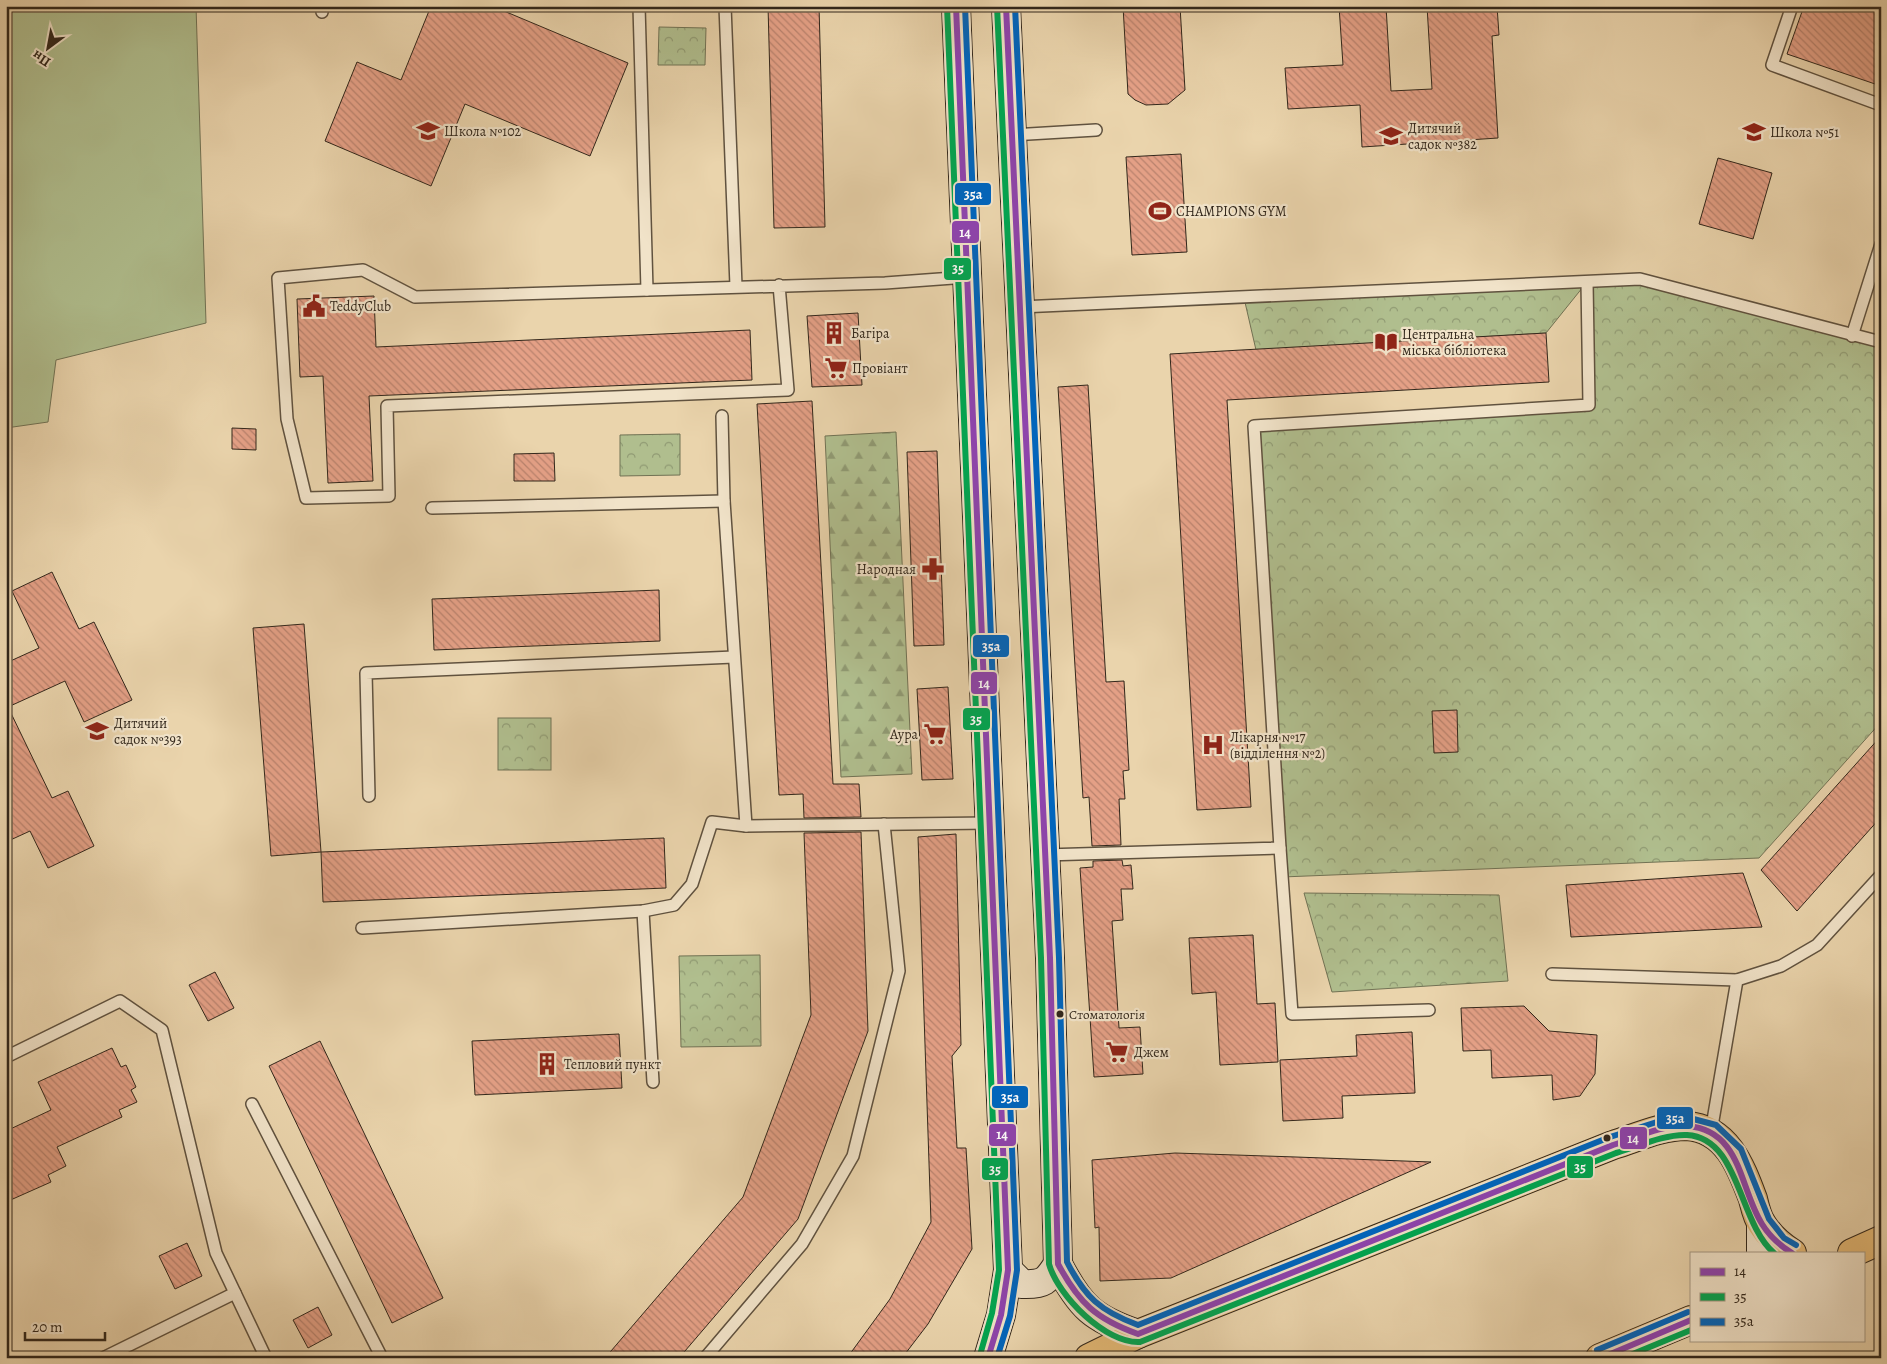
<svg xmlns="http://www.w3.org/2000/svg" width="1887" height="1364" font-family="Alegreya,serif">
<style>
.grass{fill:#b0be8e;stroke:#717254}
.forest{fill:url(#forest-firs);stroke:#717254}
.park{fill:url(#park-crowns);stroke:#717254}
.building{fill:url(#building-back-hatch);stroke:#32271b}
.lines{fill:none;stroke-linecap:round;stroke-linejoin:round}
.lane-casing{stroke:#60523f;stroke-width:14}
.secondary-casing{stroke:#32271b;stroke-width:30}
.primary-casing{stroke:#32271b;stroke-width:30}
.lane{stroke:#f1e3c9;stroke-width:11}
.secondary{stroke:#f1e3c9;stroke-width:28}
.primary{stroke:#e5ba76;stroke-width:28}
.bus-1-casing{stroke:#f1e3c9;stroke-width:10}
.bus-2-casing{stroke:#f1e3c9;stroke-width:10}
.bus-3-casing{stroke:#f1e3c9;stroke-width:10}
.bus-1{stroke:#8e44ad;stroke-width:6}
.bus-2{stroke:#00a651;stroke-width:6}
.bus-3{stroke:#0065bd;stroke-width:6}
.bus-dot{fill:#32271b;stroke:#f1e3c9;stroke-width:2}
.labels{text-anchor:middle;stroke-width:4.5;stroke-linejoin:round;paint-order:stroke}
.bus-label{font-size:13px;fill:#32271b;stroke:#f1e3c9;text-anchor:start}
.poi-label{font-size:14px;fill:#32271b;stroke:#f1e3c9;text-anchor:start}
.line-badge{stroke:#f1e3c9;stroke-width:2}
.badge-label{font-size:14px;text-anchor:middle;font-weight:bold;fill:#fff}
</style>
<defs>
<pattern id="forest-firs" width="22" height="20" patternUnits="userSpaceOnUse" patternTransform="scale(1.25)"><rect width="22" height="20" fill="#b0be8e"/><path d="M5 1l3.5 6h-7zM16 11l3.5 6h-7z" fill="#909a73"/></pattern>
<pattern id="park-crowns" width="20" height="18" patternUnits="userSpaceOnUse" patternTransform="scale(1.25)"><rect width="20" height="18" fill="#b0be8e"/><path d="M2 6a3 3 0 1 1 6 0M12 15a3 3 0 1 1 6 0" fill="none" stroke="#909a73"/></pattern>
<pattern id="building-back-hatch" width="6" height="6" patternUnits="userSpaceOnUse" patternTransform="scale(1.25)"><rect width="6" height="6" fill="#e4a086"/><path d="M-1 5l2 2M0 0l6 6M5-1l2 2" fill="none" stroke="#b9826d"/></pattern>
</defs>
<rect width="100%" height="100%" fill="#ead4ac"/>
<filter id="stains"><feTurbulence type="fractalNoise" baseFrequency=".004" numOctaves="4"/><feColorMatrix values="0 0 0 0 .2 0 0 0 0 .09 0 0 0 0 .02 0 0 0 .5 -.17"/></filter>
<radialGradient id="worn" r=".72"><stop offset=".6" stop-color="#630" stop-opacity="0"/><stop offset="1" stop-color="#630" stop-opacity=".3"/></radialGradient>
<!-- grass -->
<path class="grass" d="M 6,6 L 196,6 L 206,323 L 56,360 L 48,422 L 6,428 Z"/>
<!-- forest -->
<path class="forest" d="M 896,432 L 912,774 L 841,777 L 825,436 Z"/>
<!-- park -->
<g class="park">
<path d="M 659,27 L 706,28 L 705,65 L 658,65 Z"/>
<path d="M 1640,279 L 1881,342 L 1881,722 L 1759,858 L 1282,877 L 1254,426 L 1589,405 L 1587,282 L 1546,333 L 1256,350 L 1244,298 Z"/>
<path d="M 680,434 L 680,475 L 620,476 L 620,435 Z"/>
<rect x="498" y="718" width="53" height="52"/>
<path d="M 1304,893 L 1499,895 L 1508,981 L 1332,992 Z"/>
<path d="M 760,955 L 761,1046 L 681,1047 L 679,956 Z"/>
</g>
<!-- building -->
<g class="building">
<path d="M 431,6 L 492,6 L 628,63 L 590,156 L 465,104 L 431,186 L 325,141 L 357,62 L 401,80 Z"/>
<path d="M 768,6 L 819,6 L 825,227 L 774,228 Z"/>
<path d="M 1123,6 L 1180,6 L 1185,90 L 1168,104 L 1146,105 L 1135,100 L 1128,94 Z"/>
<path d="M 1339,6 L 1386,6 L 1391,91 L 1432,89 L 1427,6 L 1497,6 L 1499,35 L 1492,36 L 1498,138 L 1362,147 L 1360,105 L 1288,109 L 1285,68 L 1343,65 Z"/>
<path d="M 1804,6 L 1881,6 L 1881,86 L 1787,54 Z"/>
<path d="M 1181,154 L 1187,252 L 1132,255 L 1126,157 Z"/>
<path d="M 1718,158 L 1772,173 L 1753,239 L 1699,224 Z"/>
<path d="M 374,296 L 376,347 L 750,330 L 752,380 L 369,396 L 373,481 L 328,483 L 323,376 L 300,377 L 297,299 Z"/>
<path d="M 858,313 L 862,385 L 812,387 L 807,316 Z"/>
<path d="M 1546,333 L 1549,382 L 1227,400 L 1251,807 L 1197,810 L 1170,354 Z"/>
<path d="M 1088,385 L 1106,682 L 1124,681 L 1129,770 L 1123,771 L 1125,799 L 1119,799 L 1121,845 L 1092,846 L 1089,797 L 1083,798 L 1058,387 Z"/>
<path d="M 812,401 L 833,784 L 859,784 L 861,817 L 804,818 L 803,794 L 779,795 L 757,404 Z"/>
<path d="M 232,428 L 256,429 L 256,450 L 232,449 Z"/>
<path d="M 937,451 L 944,645 L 914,646 L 907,452 Z"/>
<path d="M 554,453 L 555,481 L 514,481 L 514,454 Z"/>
<path d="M 52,572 L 79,629 L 94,622 L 132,700 L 84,722 L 65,681 L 8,707 L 52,798 L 68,791 L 94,846 L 48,868 L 30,831 L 6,842 L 6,663 L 39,648 L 12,591 Z"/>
<path d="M 659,590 L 660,641 L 434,650 L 432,599 Z"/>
<path d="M 304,624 L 321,852 L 271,856 L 253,628 Z"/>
<path d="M 948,687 L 953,779 L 922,780 L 917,689 Z"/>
<path d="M 1457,710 L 1458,752 L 1434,753 L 1432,711 Z"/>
<path d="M 1881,736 L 1881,817 L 1797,911 L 1761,870 Z"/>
<path d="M 861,832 L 868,1031 L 798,1219 L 679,1358 L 605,1358 L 743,1197 L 811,1015 L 804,833 Z"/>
<path d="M 956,834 L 961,1045 L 952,1056 L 957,1148 L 966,1148 L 972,1249 L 928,1324 L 902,1358 L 847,1358 L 890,1299 L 931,1222 L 918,837 Z"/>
<path d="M 664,838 L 666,888 L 323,902 L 321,852 Z"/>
<path d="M 1122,860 L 1123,866 L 1131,865 L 1133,889 L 1121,889 L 1123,920 L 1112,921 L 1119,1028 L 1140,1027 L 1143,1074 L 1094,1077 L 1080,868 L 1093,867 L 1093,861 Z"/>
<path d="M 1743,873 L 1762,927 L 1571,937 L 1566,885 Z"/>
<path d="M 1253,935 L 1257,1004 L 1275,1003 L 1278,1062 L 1220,1065 L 1216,992 L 1192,994 L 1189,938 Z"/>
<path d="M 215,972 L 234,1008 L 208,1021 L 189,985 Z"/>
<path d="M 1524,1006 L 1549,1031 L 1597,1035 L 1595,1074 L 1580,1096 L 1553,1100 L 1552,1075 L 1492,1078 L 1491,1050 L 1463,1051 L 1461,1008 Z"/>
<path d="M 1412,1032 L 1415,1093 L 1342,1096 L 1343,1118 L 1283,1121 L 1280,1060 L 1357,1056 L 1356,1035 Z"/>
<path d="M 619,1034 L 622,1088 L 475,1095 L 472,1041 Z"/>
<path d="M 320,1041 L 443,1298 L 392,1323 L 269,1066 Z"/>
<path d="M 112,1048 L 121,1067 L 126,1065 L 136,1087 L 131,1090 L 137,1102 L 119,1110 L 122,1117 L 57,1147 L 66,1166 L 48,1175 L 51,1182 L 6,1202 L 6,1131 L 51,1110 L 38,1082 Z"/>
<path d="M 1175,1153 L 1296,1157 L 1431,1162 L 1171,1278 L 1100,1281 L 1099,1227 L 1095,1228 L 1092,1160 Z"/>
<path d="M 187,1243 L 202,1276 L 175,1289 L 159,1256 Z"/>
<path d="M 318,1307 L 332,1335 L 308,1348 L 293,1320 Z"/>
</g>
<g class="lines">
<defs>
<g id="lane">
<path d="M 639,6 L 647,290"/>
<path d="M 725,6 L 736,286"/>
<path d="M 1792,6 L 1772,65 L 1881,105"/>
<path d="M 322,12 L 323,6"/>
<path d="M 1013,135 L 1096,130"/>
<path d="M 779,285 L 788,390 L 387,406 L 389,496 L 306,498 L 287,419 L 278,278 L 363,270 L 415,297 L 885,283 L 967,277"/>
<path d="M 1020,307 L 1640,279 L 1881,342"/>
<path d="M 1852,336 L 1881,244"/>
<path d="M 722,416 L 724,501 L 746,826 L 989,823"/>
<path d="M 432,508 L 724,501"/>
<path d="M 369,796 L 366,673 L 734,657"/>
<path d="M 1280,848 L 1292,1014 L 1429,1010"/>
<path d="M 1045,855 L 1280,848 L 1254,426 L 1589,405 L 1587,282"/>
<path d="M 643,911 L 653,1082"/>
<path d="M 362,928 L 643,911 L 674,905 L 692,884 L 712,822 L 746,826"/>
<path d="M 1552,974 L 1737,980"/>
<path d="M 6,1057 L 120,1001 L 162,1030 L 216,1253 L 266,1358"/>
<path d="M 252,1104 L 382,1358"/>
<path d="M 1711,1132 L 1737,980 L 1781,966 L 1817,945 L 1881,875"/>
<path d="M 103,1358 L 235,1293"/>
<path d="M 705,1358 L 802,1244 L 853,1156 L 899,971 L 884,824"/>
</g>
<g id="secondary">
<path d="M 956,6 L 1008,1270 L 1001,1315 L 988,1358"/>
<path d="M 1006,6 L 1050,958 L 1058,1264 C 1080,1307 1093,1319 1138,1334"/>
<path d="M 1761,1253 L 1761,1223"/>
<path d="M 1008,1270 L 1022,1284 C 1044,1285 1047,1281 1058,1264"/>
</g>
<g id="primary">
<path d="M 1852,1253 L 1881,1240"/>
<path d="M 1089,1358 L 1138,1334 L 1613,1145 C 1636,1138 1661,1126 1686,1126 C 1727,1128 1741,1167 1753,1199 C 1755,1207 1757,1217 1762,1224 C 1770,1237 1779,1245 1792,1253"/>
<path d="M 1600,1358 L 1691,1320"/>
</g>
</defs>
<!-- lane casing -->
<use href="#lane" class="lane-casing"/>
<!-- secondary casing -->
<use href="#secondary" class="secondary-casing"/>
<!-- primary casing -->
<use href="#primary" class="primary-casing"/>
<!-- lane -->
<use href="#lane" class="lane"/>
<!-- secondary -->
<use href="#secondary" class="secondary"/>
<!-- primary -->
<use href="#primary" class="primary"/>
<defs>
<g id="bus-1">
<path d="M 956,6 L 1008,1270 L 1001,1315 L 988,1358"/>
<path d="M 1006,6 L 1050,958 L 1058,1264 C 1079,1303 1096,1319 1138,1334 L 1613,1145 C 1635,1138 1664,1124 1687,1126 C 1742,1130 1739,1188 1762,1224 C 1770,1237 1779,1245 1792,1253"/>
<path d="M 1601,1358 L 1691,1320"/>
</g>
<g id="bus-2">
<path d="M 947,6 L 999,1270 L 992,1313 L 980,1355"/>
<path d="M 997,6 L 1041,958 L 1049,1264 C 1058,1296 1106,1344 1140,1342 L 1616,1153 C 1637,1147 1664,1134 1687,1135 C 1740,1138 1738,1222 1774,1253"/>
<path d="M 1623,1358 L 1691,1330"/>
</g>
<g id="bus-3">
<path d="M 965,6 L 1017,1270 L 1010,1316 L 997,1358"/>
<path d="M 1015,6 L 1059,958 L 1067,1262 C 1085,1297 1100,1311 1138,1325 L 1610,1137 L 1663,1120 L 1686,1117 L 1716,1125 L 1741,1149 L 1769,1219 L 1784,1238 L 1796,1245"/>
<path d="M 1597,1350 L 1688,1312"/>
</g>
</defs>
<!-- bus-1 casing -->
<use href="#bus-1" class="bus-1-casing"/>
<!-- bus-2 casing -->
<use href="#bus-2" class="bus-2-casing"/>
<!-- bus-3 casing -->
<use href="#bus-3" class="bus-3-casing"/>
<!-- bus-1 -->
<use href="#bus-1" class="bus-1"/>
<!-- bus-2 -->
<use href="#bus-2" class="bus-2"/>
<!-- bus-3 -->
<use href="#bus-3" class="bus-3"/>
</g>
<!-- icons -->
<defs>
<symbol id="school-bare" viewBox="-9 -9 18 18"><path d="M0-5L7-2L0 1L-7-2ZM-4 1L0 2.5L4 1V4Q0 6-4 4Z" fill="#8f2418" stroke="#f1e3c9" stroke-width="2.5" paint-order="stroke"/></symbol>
<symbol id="stadium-bare" viewBox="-9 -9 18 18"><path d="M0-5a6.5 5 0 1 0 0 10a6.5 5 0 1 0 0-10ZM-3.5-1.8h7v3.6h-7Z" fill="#8f2418" stroke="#f1e3c9" stroke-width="2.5" paint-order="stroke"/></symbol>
<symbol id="civic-bare" viewBox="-9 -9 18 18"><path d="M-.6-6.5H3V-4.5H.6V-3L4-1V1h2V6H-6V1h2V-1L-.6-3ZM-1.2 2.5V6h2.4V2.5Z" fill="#8f2418" stroke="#f1e3c9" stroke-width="2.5" paint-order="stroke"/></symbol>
<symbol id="building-bare" viewBox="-9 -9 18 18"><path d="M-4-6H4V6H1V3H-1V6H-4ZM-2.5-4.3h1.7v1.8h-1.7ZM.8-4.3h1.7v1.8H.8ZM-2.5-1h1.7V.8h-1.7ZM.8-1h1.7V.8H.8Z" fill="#8f2418" stroke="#f1e3c9" stroke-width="2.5" paint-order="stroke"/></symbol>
<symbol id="library-bare" viewBox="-9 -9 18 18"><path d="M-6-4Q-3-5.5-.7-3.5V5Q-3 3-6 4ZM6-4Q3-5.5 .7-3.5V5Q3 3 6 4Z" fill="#8f2418" stroke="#f1e3c9" stroke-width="2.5" paint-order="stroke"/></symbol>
<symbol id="supermarket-bare" viewBox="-9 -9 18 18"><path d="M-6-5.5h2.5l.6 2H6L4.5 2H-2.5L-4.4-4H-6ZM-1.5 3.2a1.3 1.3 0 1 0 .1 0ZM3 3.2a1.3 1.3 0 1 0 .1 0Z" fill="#8f2418" stroke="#f1e3c9" stroke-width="2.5" paint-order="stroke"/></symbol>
<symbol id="pharmacy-bare" viewBox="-9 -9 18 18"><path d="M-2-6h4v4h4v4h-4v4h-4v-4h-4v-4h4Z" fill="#8f2418" stroke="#f1e3c9" stroke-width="2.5" paint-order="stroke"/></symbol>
<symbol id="hospital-bare" viewBox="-9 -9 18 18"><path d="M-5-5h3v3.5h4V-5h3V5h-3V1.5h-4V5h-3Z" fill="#8f2418" stroke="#f1e3c9" stroke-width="2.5" paint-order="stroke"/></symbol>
</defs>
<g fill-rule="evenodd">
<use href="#school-bare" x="412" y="115" width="32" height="32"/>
<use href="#school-bare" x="1738" y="116" width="32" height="32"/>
<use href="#school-bare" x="1375" y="120" width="32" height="32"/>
<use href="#stadium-bare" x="1144" y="195" width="32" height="32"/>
<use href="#civic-bare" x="298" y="290" width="32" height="32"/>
<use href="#building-bare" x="818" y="317" width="32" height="32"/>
<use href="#library-bare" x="1370" y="326" width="32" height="32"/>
<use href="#supermarket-bare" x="820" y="352" width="32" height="32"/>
<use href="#pharmacy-bare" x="917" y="553" width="32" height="32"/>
<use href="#school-bare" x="81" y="715" width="32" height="32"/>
<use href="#supermarket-bare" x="919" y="718" width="32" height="32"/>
<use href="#hospital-bare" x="1197" y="729" width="32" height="32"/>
<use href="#supermarket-bare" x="1101" y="1036" width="32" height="32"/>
<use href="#building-bare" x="531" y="1048" width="32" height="32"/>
</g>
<!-- markers -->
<g class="bus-dot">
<circle cx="1060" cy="1014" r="4.5"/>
<circle cx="1607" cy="1138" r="4.5"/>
</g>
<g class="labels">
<!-- bus labels -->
<g class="bus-label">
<text x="1069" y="1019">Стоматологія</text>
</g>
<!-- poi labels -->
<g class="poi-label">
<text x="1408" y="133">Дитячий<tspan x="1408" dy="16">садок №382</tspan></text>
<text x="444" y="136">Школа №102</text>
<text x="1770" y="137">Школа №51</text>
<text x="1176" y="216">CHAMPIONS GYM</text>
<text x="330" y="311">TeddyClub</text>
<text x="851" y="338">Багіра</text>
<text x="1402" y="339">Центральна<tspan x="1402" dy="16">міська бібліотека</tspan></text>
<text x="852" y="373">Провіант</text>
<text x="916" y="574" text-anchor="end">Народная</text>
<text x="114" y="728">Дитячий<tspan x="114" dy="16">садок №393</tspan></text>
<text x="918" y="739" text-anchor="end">Аура</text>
<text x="1230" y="742">Лікарня №17<tspan x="1230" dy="16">(відділення №2)</tspan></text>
<text x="1134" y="1057">Джем</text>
<text x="564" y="1069">Тепловий пункт</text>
</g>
</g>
<g class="line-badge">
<rect x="954" y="182" width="38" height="24" rx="5" fill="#0065bd"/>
<rect x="951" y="220" width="29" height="24" rx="5" fill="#8e44ad"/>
<rect x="943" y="257" width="29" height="24" rx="5" fill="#00a651"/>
<rect x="972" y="634" width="38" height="24" rx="5" fill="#0065bd"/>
<rect x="970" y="671" width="28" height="24" rx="5" fill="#8e44ad"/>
<rect x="962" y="707" width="29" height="24" rx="5" fill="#00a651"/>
<rect x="991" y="1085" width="38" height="24" rx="5" fill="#0065bd"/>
<rect x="1656" y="1106" width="38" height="24" rx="5" fill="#0065bd"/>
<rect x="988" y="1123" width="29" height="24" rx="5" fill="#8e44ad"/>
<rect x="1619" y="1126" width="29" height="24" rx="5" fill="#8e44ad"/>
<rect x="1566" y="1155" width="28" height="24" rx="5" fill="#00a651"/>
<rect x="981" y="1157" width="28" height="24" rx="5" fill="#00a651"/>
</g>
<g class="badge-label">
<text x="973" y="199">35а</text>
<text x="965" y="237">14</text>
<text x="958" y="273">35</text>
<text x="991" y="651">35а</text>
<text x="984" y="688">14</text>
<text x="976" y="724">35</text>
<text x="1010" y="1102">35а</text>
<text x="1675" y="1123">35а</text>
<text x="1002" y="1139">14</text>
<text x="1633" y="1143">14</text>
<text x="1580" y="1172">35</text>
<text x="995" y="1174">35</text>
</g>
<!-- margin -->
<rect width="1887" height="1364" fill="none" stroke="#ead4ac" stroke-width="25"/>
<rect x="8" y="8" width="1872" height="1349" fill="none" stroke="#32271b" stroke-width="2.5"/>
<rect x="12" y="12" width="1862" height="1339" fill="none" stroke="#32271b"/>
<!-- legend -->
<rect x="1690" y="1252" width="175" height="90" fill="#f1e3c9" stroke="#a59883"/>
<rect x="1700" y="1268" width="25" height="8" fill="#8e44ad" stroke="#a59883"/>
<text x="1734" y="1276" font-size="15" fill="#32271b">14</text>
<rect x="1700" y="1293" width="25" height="8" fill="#00a651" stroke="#a59883"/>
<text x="1734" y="1302" font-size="15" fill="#32271b">35</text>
<rect x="1700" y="1318" width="25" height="8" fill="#0065bd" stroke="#a59883"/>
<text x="1734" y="1326" font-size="15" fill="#32271b">35а</text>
<!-- north arrow -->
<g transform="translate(48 48) rotate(212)" stroke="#f1e3c9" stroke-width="4" paint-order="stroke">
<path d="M0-4L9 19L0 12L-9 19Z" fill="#32271b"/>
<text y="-8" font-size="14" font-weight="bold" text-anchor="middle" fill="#32271b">Пн</text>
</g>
<!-- scale -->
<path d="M25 1332v8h80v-8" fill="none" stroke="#32271b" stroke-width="2.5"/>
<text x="32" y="1332" font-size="15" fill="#32271b" stroke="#f1e3c9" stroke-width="4" paint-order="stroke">20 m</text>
<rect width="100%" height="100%" filter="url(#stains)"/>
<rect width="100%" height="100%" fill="url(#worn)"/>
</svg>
